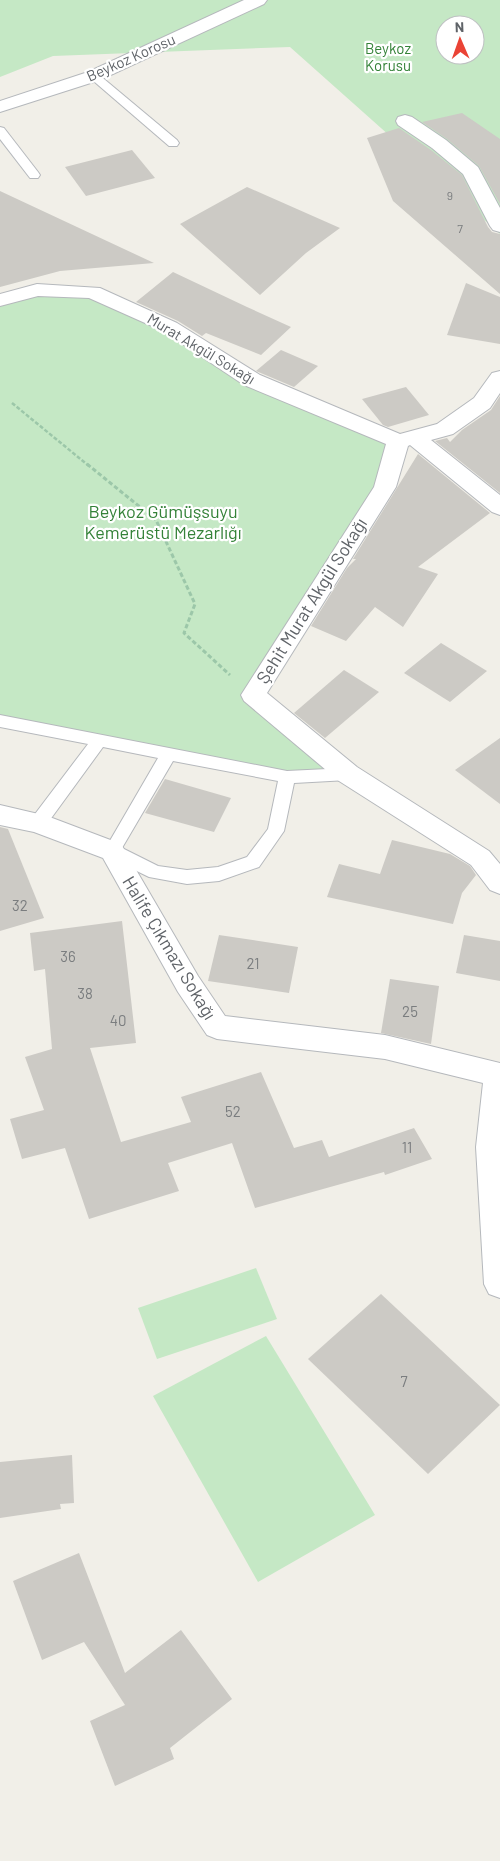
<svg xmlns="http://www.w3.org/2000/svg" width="500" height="1861" font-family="Barlow,sans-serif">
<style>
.green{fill:#c5e8c5;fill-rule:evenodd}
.building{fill:#cccac5}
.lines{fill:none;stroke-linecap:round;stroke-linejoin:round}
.lane-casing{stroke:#b5b8bc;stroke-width:2}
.street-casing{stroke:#b5b8bc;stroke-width:2}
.path-far1{stroke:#9cc7a9;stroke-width:2.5;stroke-dasharray:4 2;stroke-linecap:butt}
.path{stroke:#9cc7a9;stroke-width:3;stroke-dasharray:4.5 2.5;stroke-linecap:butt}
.lane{fill:#fff;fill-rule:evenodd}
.street{fill:#fff;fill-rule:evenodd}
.labels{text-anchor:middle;stroke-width:4.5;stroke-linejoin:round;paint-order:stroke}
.far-number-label{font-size:12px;fill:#7a7d7f}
.far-park-label{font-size:15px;fill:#348238;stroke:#fff}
.far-street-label{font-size:15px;fill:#5f6368;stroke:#fff}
.number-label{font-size:15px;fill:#7a7d7f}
.park-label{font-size:18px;fill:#348238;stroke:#fff}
.street-label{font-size:18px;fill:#5f6368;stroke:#fff}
</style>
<rect width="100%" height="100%" fill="#f1efe8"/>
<!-- green -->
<g class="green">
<path d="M 0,0 L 500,0 L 500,234 L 290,47 L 53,56 L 0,77 ZM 445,25 L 475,25 L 475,55 L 445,55 Z"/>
<path d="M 37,292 L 92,294 L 389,443 L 379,485 L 248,696 L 326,769 L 286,771 L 0,715 L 0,303 Z"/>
<path d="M 256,1268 L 277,1319 L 157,1359 L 138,1308 Z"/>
<path d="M 266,1336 L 375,1515 L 258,1582 L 153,1396 Z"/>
</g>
<!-- building -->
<g class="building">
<path d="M 462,113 L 500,139 L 500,204 L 479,166 L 447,139 L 422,122 Z"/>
<path d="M 399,128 L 431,150 L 462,175 L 488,227 L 492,232 L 500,234 L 500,294 L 393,201 L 367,138 Z"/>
<path d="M 132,150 L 155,178 L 86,196 L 65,167 Z"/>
<path d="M 247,187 L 340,228 L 306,253 L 260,295 L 180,224 Z"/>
<path d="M 0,191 L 154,263 L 60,271 L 0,287 Z"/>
<path d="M 173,272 L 247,307 L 291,327 L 261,355 L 206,333 L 202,336 L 178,321 L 136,302 Z"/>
<path d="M 466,283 L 500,297 L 500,344 L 447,335 Z"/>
<path d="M 281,350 L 318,366 L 294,387 L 256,371 Z"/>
<path d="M 406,387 L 429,415 L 388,427 L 383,425 L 362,399 Z"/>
<path d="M 500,396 L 500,493 L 435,441 L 447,438 L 450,442 L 462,430 L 491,410 Z"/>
<path d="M 418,454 L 490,513 L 418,567 L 438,574 L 403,627 L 375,607 L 346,641 L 311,626 L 347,568 L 356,559 L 353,559 Z"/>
<path d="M 441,643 L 487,671 L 450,702 L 404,673 Z"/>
<path d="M 344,670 L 379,692 L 325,738 L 294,713 Z"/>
<path d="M 500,738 L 500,804 L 455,770 Z"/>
<path d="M 165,779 L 231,798 L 214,832 L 145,813 Z"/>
<path d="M 0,827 L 8,829 L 44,918 L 0,931 Z"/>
<path d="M 392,840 L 450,854 L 470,866 L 476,875 L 462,893 L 453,924 L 327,897 L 339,864 L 380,874 Z"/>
<path d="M 122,921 L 136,1043 L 90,1048 L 121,1142 L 191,1122 L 181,1097 L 261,1072 L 294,1148 L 322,1140 L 329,1157 L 414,1128 L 432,1159 L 385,1175 L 384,1172 L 255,1208 L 232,1143 L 168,1163 L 179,1191 L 89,1219 L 65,1148 L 22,1159 L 10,1119 L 44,1110 L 25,1057 L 52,1049 L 45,969 L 34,971 L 30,933 Z"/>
<path d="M 219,935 L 298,947 L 289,993 L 208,981 Z"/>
<path d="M 464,935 L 500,941 L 500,981 L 456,973 Z"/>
<path d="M 390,979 L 439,986 L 431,1044 L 381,1033 Z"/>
<path d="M 381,1294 L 500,1405 L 428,1474 L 308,1359 Z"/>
<path d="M 72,1455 L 74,1503 L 60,1504 L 61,1509 L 0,1518 L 0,1462 Z"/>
<path d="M 79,1553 L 125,1673 L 181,1630 L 232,1699 L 170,1748 L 174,1759 L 115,1786 L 90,1721 L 125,1705 L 84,1642 L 42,1660 L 13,1581 Z"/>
</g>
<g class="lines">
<defs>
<g id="lane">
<path d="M 94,73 L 98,74 L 177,140 L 179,143 L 177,146 L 169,146 L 90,78 L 88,76 L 90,74 Z"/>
<path d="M 0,127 L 4,128 L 38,172 L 40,175 L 38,178 L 30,178 L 0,139 Z"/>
<path d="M 0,715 L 287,771 L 348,768 L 354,770 L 356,774 L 354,778 L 348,780 L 294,783 L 284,831 L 259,867 L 219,881 L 187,884 L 149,877 L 106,856 L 104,851 L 158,758 L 103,747 L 44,828 L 38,829 L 32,828 L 30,823 L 32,818 L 88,744 L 0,727 ZM 173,761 L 278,781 L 268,829 L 247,857 L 218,867 L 187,870 L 158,866 L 122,848 Z"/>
</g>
<g id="street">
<path d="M 244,0 L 267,0 L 264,4 L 100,80 L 0,112 L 0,101 L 88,72 Z"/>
<path d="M 405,115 L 412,117 L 446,140 L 478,167 L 500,208 L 500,232 L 493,230 L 490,226 L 463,174 L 432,148 L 398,125 L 396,121 L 398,117 Z"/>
<path d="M 37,284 L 100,288 L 177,323 L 260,375 L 400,434 L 437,424 L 474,398 L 492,373 L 500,371 L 500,393 L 490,408 L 453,434 L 431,440 L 500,495 L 500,515 L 492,512 L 410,445 L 408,446 L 396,487 L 267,693 L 357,767 L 489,851 L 500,864 L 500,894 L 490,890 L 471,865 L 339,781 L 244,701 L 241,695 L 374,487 L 386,444 L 244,385 L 163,331 L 89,298 L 38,296 L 0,306 L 0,294 Z"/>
<path d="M 0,805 L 47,816 L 121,844 L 198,976 L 225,1016 L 385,1035 L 500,1063 L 500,1298 L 489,1294 L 484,1284 L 476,1147 L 483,1083 L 385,1059 L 217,1039 L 207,1035 L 178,992 L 103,858 L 34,832 L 0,825 Z"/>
</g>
</defs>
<!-- lane casing -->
<use href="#lane" class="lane-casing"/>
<!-- street casing -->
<use href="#street" class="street-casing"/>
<!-- path-far1 -->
<path class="path-far1" d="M 12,403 L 89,466"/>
<!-- path -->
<path class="path" d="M 87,464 L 156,520 L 195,604 L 184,633 L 230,675"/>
<!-- lane -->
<use href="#lane" class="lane"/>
<!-- street -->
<use href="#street" class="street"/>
</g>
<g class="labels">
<!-- far-number labels -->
<g class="far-number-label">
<text x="450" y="200">9</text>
<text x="460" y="233">7</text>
</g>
<!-- far-park labels -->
<g class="far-park-label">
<text x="388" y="54">Beykoz<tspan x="388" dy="17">Korusu</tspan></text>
</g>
<!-- far-street labels -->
<g class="far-street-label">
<text transform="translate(131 58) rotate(-24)" y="5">Beykoz Korosu</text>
<text transform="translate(201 349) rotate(31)" y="5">Murat Akgül Sokağı</text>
</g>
<!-- number labels -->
<g class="number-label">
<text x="20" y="911">32</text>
<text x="68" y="962">36</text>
<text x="253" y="969">21</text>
<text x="85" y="999">38</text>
<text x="410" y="1017">25</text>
<text x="118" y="1026">40</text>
<text x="233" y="1117">52</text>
<text x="407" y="1153">11</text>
<text x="404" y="1387">7</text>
</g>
<!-- park labels -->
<g class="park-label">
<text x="163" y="518">Beykoz Gümüşsuyu<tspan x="163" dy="21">Kemerüstü Mezarlığı</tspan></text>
</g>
<!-- street labels -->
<g class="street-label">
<text transform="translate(312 601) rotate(-58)" y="6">Şehit Murat Akgül Sokağı</text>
<text transform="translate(169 948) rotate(59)" y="6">Halife Çıkmazı Sokağı</text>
</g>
</g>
<!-- north arrow -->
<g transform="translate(460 40) rotate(358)"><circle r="24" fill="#ffffff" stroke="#bfc1c3"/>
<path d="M0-4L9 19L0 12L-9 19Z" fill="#ea4335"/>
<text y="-8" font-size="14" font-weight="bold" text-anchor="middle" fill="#5f6368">N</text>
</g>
</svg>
